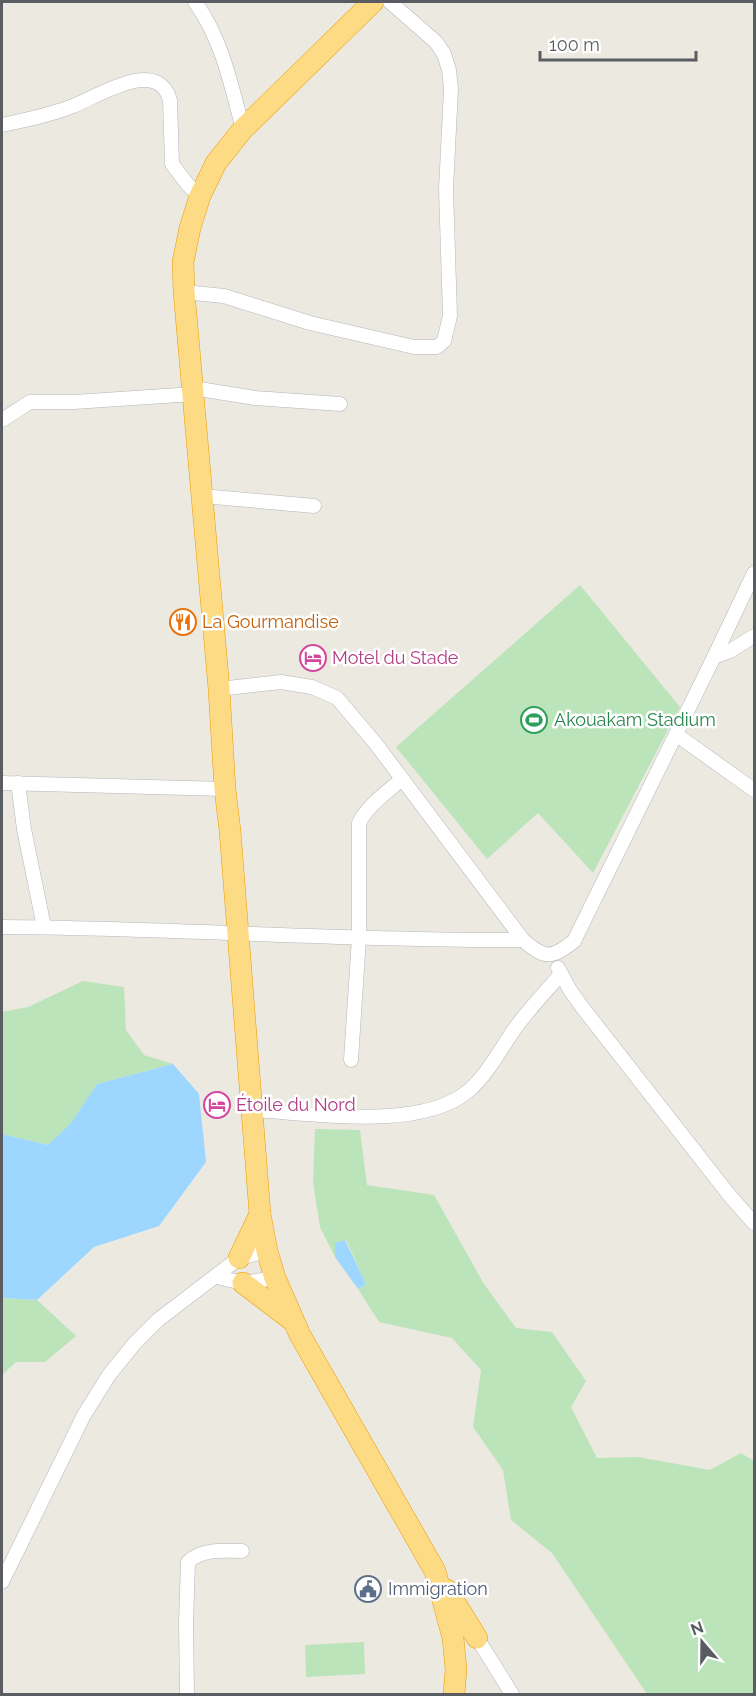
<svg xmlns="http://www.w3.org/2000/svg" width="756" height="1696" font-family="Raleway,sans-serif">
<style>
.green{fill:#bce4bb}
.water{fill:#9dd7ff}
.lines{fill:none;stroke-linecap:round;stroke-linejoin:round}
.minor-casing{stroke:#b3b6bb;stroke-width:15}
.highway-casing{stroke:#ec9b00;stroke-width:22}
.minor{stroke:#fff;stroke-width:14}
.highway{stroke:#fddb85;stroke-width:21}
.labels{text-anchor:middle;stroke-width:5;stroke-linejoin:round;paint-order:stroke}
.food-label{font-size:18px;fill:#c56008;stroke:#fff;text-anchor:start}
.hotel-label{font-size:18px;fill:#b23c85;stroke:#fff;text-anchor:start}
.leisure-label{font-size:18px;fill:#27864d;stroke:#fff;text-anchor:start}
.service-label{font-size:18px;fill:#4e5e75;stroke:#fff;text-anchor:start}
</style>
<rect width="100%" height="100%" fill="#ece9e0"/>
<!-- green -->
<g class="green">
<path d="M 580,585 L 680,707 L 593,873 L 538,813 L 487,859 L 396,747 Z"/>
<path d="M 83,981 L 124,987 L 126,1030 L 144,1055 L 173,1064 L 97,1084 L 71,1123 L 48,1145 L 2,1134 L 2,1012 L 28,1007 Z"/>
<path d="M 315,1129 L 360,1130 L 367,1185 L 434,1195 L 484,1284 L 516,1328 L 552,1332 L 586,1381 L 571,1407 L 597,1458 L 638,1457 L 710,1470 L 741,1453 L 754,1461 L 754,1694 L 647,1694 L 552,1553 L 511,1520 L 503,1470 L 473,1427 L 481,1370 L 452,1338 L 379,1322 L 358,1289 L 366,1284 L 346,1240 L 335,1243 L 335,1257 L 320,1227 L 313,1182 Z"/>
<path d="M 2,1298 L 37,1300 L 76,1336 L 45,1362 L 16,1362 L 2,1375 Z"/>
<path d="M 364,1642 L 365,1674 L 306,1677 L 305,1645 Z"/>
</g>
<!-- water -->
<g class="water">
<path d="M 173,1064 L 199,1094 L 206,1162 L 159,1226 L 94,1247 L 37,1300 L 2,1298 L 2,1134 L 48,1145 L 71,1123 L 97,1084 Z"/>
<path d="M 345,1240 L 366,1284 L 358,1289 L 335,1257 L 335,1243 Z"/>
</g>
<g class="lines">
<defs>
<g id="minor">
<path d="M 195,2 C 222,39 231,85 243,129"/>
<path d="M 2,125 C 26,120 50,115 73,106 C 97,97 158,56 170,100 L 172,164 L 188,185 L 200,196"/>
<path d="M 184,292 L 224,296 L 310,323 L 414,347 L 437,347 L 444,341 L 450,316 L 446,189 L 451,89 L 449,70 L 444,54 L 436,42 L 390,2"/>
<path d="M 193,388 L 255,398 L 340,404"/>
<path d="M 2,420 L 30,402 L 74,402 L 194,394"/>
<path d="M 202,496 L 314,506"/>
<path d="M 714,657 L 754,573"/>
<path d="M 219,689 L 281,682 L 312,687 L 337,698 L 376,744 L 523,940 C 545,959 551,959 574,941 L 714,657 L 730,651 L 754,636"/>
<path d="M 677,735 L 754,790"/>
<path d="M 2,783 L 225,789"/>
<path d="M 18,783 L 24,829 L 44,927"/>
<path d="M 2,927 C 176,928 349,941 523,940"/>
<path d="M 558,968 L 570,990 L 582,1007 L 730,1196 L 754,1223"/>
<path d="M 351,1060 L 359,938 L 359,823 C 368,805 387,792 402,779"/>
<path d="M 252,1110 C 310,1113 419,1131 467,1092 C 487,1076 501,1048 516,1027 C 530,1008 546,991 561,974"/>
<path d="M 217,1277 L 243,1283 L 275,1278"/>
<path d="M 2,1582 L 84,1415 L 109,1375 L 134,1344 L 158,1320 L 239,1258 L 267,1251"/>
<path d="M 472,1634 L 477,1638 L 512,1694"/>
<path d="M 187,1694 L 186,1623 L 188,1562 C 203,1548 223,1551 242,1551"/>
</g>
<g id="highway">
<path d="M 373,2 L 243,129 L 216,163 L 200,196 L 190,228 L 183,262 L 184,292 L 219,689 L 225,789 L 230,831 L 260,1214 L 267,1251 L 275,1278 L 300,1335 L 435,1571 L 453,1638 L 456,1669 L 454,1694"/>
<path d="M 239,1258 L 260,1214"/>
<path d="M 243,1283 L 293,1321"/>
<path d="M 447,1590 L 477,1638"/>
</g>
</defs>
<!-- minor casing -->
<use href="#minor" class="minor-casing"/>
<!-- highway casing -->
<use href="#highway" class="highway-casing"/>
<!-- minor -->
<use href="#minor" class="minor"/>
<!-- highway -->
<use href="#highway" class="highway"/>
</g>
<!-- icons -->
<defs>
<symbol id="restaurant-ring" viewBox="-11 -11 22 22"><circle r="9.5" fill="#fff" stroke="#e8710a" stroke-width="1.5"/><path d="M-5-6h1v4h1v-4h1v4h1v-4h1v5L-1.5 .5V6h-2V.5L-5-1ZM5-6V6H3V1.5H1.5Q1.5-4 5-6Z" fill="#e8710a"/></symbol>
<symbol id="hotel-ring" viewBox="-11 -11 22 22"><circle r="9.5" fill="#fff" stroke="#d1479c" stroke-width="1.5"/><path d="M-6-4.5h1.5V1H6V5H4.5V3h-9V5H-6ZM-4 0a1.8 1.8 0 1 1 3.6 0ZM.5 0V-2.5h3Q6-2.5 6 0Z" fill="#d1479c"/></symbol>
<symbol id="stadium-ring" viewBox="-11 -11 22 22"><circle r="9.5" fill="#fff" stroke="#2e9e5b" stroke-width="1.5"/><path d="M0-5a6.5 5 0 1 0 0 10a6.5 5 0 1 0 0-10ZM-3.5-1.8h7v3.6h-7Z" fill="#2e9e5b"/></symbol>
<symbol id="civic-ring" viewBox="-11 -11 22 22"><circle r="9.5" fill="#fff" stroke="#5c6f8a" stroke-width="1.5"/><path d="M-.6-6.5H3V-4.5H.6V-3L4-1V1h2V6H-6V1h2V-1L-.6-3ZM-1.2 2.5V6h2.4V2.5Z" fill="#5c6f8a"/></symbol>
</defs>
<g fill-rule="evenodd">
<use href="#restaurant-ring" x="168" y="607" width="30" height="30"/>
<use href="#hotel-ring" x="298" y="643" width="30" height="30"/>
<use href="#stadium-ring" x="519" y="705" width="30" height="30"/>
<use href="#hotel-ring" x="202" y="1090" width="30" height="30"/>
<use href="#civic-ring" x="353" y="1574" width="30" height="30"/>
</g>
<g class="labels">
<!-- food labels -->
<g class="food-label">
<text x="202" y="628">La Gourmandise</text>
</g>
<!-- hotel labels -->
<g class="hotel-label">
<text x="332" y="664">Motel du Stade</text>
<text x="236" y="1111">Étoile du Nord</text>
</g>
<!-- leisure labels -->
<g class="leisure-label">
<text x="554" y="726">Akouakam Stadium</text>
</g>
<!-- service labels -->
<g class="service-label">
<text x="388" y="1595">Immigration</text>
</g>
</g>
<!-- border -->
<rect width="756" height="1696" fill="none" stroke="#595d61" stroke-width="6"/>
<!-- north arrow -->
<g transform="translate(702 1642) rotate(340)" stroke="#ffffff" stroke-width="4.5" paint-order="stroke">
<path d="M0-4.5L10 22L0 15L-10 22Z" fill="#595d61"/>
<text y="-9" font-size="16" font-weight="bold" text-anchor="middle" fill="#595d61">N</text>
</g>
<!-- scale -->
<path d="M540 51v9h156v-9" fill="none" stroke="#595d61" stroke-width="3"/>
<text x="549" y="51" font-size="18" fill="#595d61" stroke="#ffffff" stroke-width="4.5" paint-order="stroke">100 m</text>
</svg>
